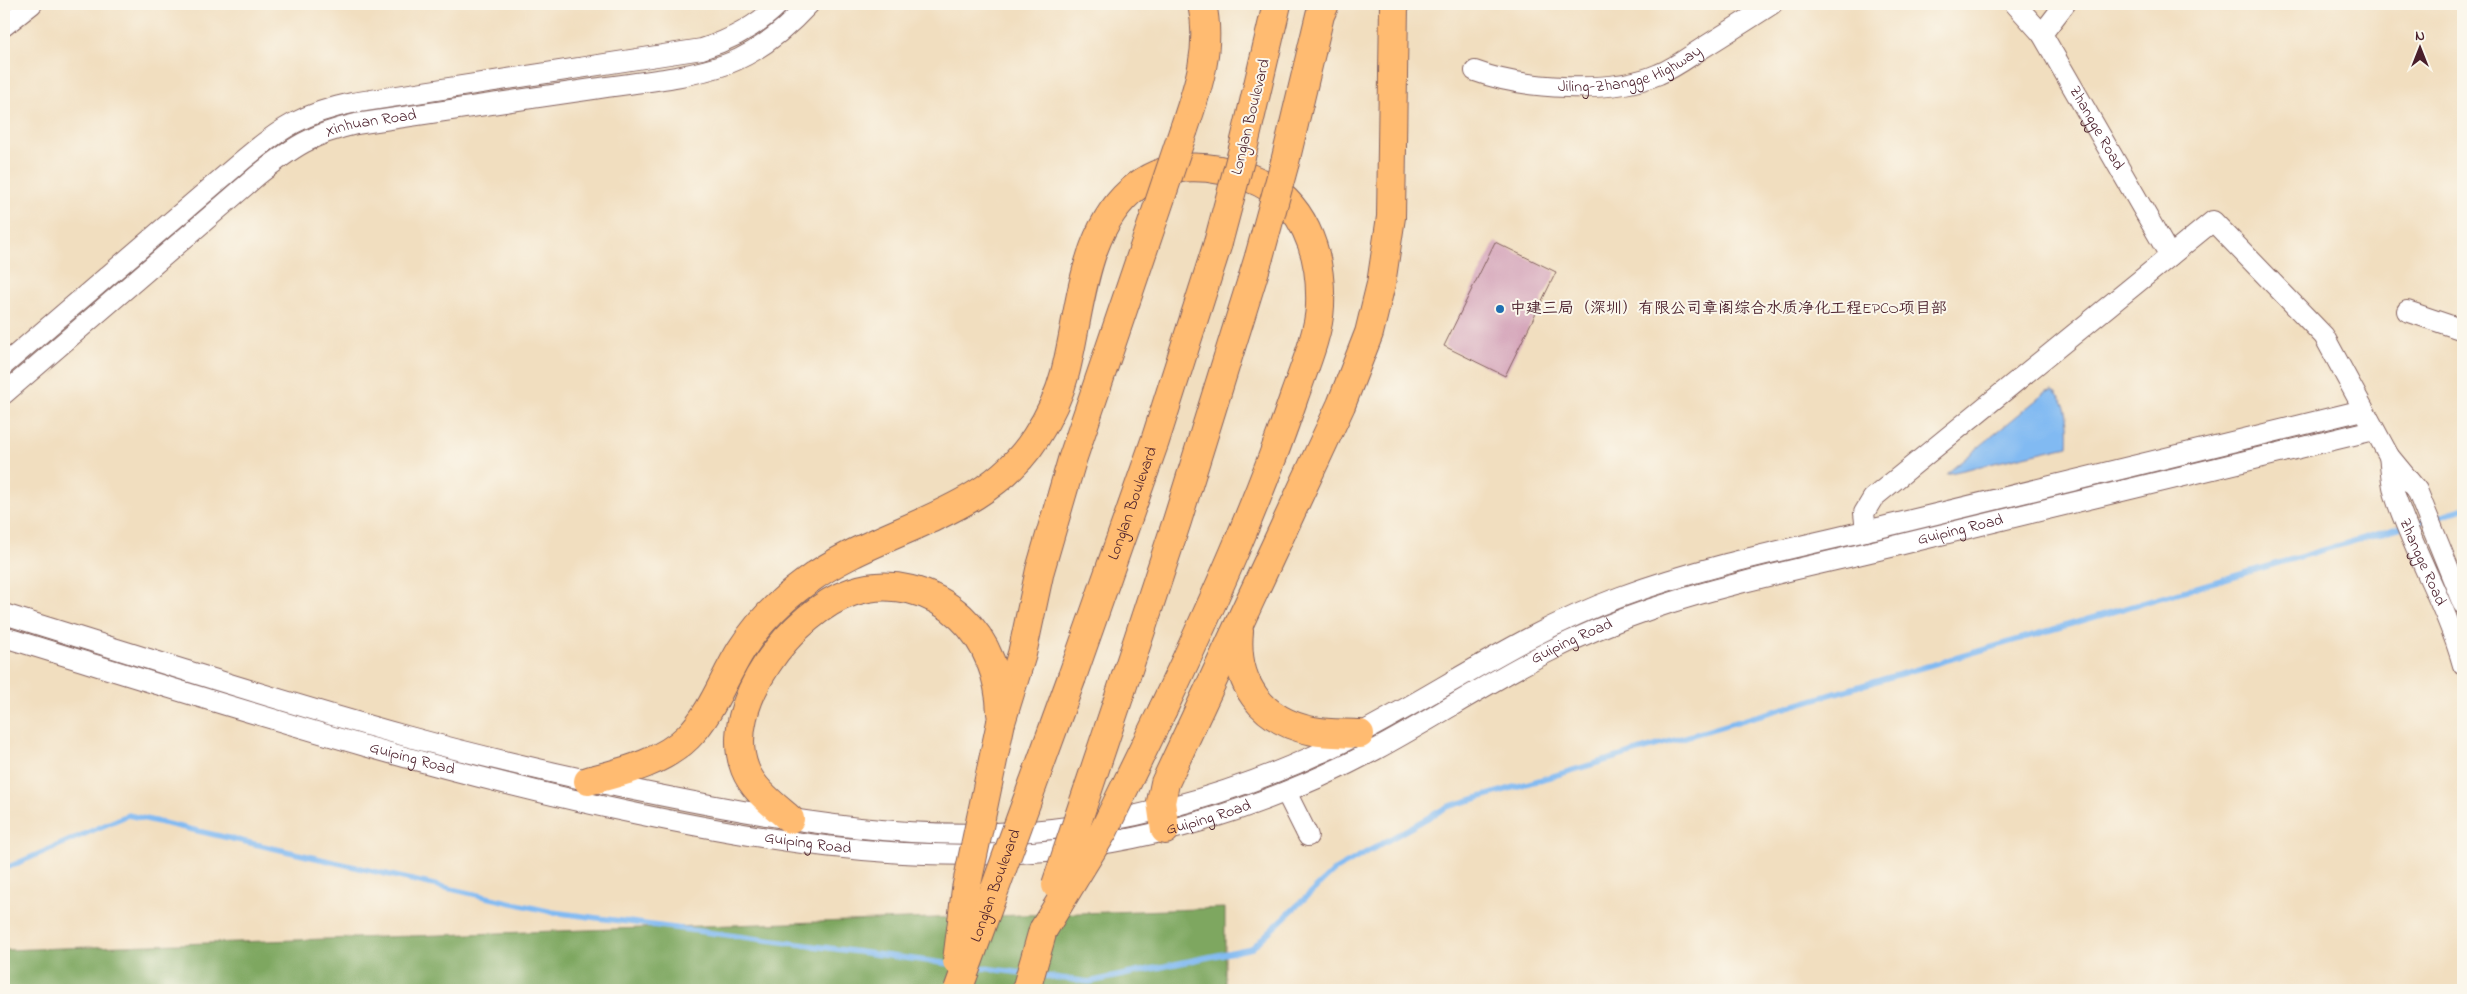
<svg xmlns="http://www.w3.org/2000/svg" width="2467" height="994" font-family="'Indie Flower','LXGW WenKai TC',sans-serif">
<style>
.forest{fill:#7ea760;stroke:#646346}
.water{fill:#81baf2;stroke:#666c8e}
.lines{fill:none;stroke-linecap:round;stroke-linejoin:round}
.stream{stroke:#81baf2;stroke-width:5.5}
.building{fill:#d6a7bb}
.minor-casing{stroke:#84625f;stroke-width:22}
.highway-casing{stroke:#84625f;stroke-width:30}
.minor{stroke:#fff;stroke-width:20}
.highway{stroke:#ffbb71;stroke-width:28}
.highway-bridge-casing{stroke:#84625f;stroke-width:30;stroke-linecap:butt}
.highway-bridge{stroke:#ffbb71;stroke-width:28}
.poi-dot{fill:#1f6fb2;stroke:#fbf7ec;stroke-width:2}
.labels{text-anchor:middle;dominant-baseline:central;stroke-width:4;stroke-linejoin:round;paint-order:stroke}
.street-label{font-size:16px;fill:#4a1f2b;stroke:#fbf7ec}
.poi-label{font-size:16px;fill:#4a1f2b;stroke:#fbf7ec;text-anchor:start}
</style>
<rect width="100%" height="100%" fill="#fbf7ec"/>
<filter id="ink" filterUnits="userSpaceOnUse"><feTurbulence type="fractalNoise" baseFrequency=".02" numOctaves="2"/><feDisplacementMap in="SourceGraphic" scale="10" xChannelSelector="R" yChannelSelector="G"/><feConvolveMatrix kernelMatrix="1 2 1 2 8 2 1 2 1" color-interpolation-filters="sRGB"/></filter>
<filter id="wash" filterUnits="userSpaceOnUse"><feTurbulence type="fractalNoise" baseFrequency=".0096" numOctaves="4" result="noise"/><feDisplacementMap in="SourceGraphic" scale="20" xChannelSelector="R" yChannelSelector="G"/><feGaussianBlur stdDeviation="1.12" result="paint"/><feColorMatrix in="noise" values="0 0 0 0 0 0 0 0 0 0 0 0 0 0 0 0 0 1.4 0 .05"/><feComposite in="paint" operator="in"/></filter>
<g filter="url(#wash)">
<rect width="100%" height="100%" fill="#f1debf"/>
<polygon class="forest" points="1225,908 1225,990 4,990 4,950"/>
<path class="water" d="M2052,391C2069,398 2069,430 2068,446L1946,474L2046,392Z"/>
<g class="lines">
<g class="stream">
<polyline points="4,869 128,815 552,912 951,964"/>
<polyline points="975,967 1023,973"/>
<polyline points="1037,975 1089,982 1252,948 1335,870 1447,807 2463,509"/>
</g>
</g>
<g id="blocks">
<polygon class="building" points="1495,242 1556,272 1505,376 1444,346"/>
</g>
</g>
<g filter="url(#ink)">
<use href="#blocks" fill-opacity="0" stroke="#84625f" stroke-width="1"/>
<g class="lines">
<defs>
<g id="minor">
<path id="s1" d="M2015,4L2042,34L2170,256"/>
<polyline points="4,26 32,4"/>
<polyline points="2042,34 2065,4"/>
<path id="s2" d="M1475,71C1523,89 1611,95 1659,74C1674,68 1687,58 1701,49C1725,34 1749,19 1772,4"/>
<polyline points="2407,311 2463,330"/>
<path d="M4,365L244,159C281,128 304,113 352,103L702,49C731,40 758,25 779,4"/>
<path id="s3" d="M4,394L258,175C293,147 312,134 356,124C435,112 514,101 593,89C637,82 685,79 727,64C759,52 786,29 809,4"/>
<polyline points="1866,531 1864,513 1873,498 2213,221 2324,336 2389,456"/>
<path id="s4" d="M2463,604L2417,490L2389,456C2391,469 2391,485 2396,498C2415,555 2447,607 2463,665"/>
<path d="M4,614C138,655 271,699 406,736C490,759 574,778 659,795C787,821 921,844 1052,829C1158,817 1262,784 1357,735C1447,688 1523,633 1620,597C1709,564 1803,546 1895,524C2051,486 2207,448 2363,410"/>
<path id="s5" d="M4,637C214,701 422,769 638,814C763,840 891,861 1019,853C1143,846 1266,808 1375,750C1433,719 1488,682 1548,652C1581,635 1616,621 1651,609C1737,580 1828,563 1915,541C2068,504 2221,467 2374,430"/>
<polyline points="1286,792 1308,836"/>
</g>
<g id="highway">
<path d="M1184,129C1198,88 1212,48 1202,4"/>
<polyline points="1243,149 1277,4"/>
<polyline points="1285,162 1320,15 1325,4"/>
<path d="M1239,631C1234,683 1261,721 1313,731C1328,734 1344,733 1360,734"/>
<path id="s6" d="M1072,677L1155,441L1218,243"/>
<polyline points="1120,694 1177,521 1259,257"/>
<polyline points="1001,722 1022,654 1040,570 1072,460 1154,218"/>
<path d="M588,781C622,772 662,763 688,737C712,713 723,679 741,650C758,623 780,601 806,582C878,527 984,519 1036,437C1049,417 1059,396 1065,373C1081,312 1082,227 1137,186C1171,160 1212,165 1250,178C1304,198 1322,253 1320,306C1319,334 1303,371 1294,397C1258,504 1211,607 1163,709"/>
<path d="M790,819C774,805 753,790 745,769C720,705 794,611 852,592C890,579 932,590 961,617C987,641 1000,678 1001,713"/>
<polyline points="1165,830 1161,802 1165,783 1341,405 1369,333 1381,284 1391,217 1394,4"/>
<polyline points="1026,990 1043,930"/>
</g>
</defs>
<use href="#minor" class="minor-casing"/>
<use href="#highway" class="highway-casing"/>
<use href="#minor" class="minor"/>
<use href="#highway" class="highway"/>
<defs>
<g id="highway-bridge">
<polyline points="1154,218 1184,129"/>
<polyline points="1218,243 1243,149"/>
<polyline points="1259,257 1285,162"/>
<polyline points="1056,885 1120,694"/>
<polyline points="1043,930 1104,830 1163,709"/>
<polyline points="957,961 966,889 1001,722"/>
<path id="s7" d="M958,990L1072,677"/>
</g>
</defs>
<use href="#highway-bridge" class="highway-bridge-casing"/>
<use href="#highway-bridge" class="highway-bridge"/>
</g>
</g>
<circle class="poi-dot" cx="1500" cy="309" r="5"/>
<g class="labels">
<g class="street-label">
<text stroke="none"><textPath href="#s2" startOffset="160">Jiling-Zhangge Highway</textPath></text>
<text transform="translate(1251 117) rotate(-76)">Longlan Boulevard</text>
<text stroke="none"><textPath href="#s3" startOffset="462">Xinhuan Road</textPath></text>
<text stroke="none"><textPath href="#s1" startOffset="149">Zhangge Road</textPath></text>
<text stroke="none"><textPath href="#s6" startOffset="184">Longlan Boulevard</textPath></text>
<text stroke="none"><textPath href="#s5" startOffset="2046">Guiping Road</textPath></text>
<text stroke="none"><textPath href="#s4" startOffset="279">Zhangge Road</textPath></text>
<text stroke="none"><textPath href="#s5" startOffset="1641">Guiping Road</textPath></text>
<text stroke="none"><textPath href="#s5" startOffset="426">Guiping Road</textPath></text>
<text stroke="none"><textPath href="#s5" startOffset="1236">Guiping Road</textPath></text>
<text stroke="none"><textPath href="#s5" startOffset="831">Guiping Road</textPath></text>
<text stroke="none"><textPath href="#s7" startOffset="111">Longlan Boulevard</textPath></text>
</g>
<g class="poi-label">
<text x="1510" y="309">中建三局（深圳）有限公司章阁综合水质净化工程EPCO项目部</text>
</g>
</g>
<rect width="2467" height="994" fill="none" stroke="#fbf7ec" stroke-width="20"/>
<g transform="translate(2420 48)" stroke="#fbf7ec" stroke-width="4" paint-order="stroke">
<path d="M0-4L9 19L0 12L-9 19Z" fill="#4a1f2b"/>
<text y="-8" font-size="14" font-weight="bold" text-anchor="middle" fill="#4a1f2b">N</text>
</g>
</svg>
